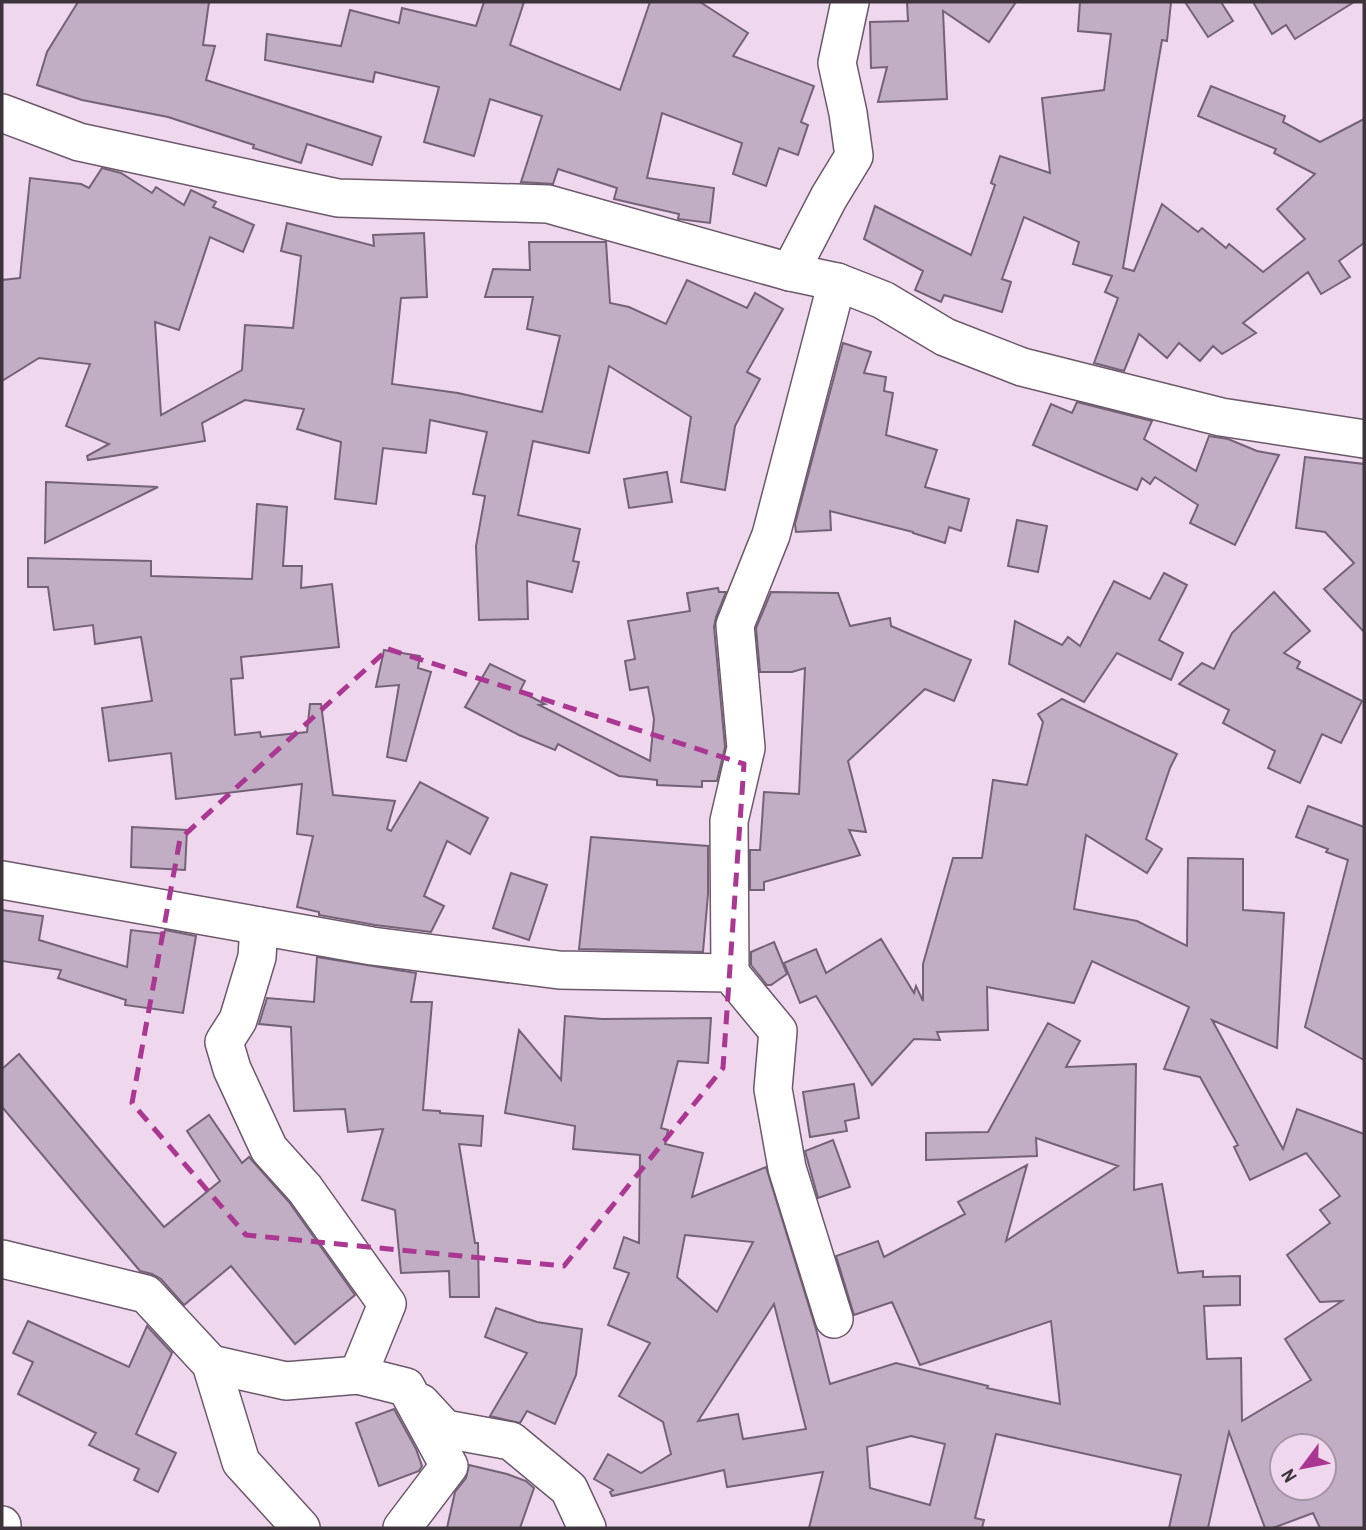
<svg xmlns="http://www.w3.org/2000/svg" width="1366" height="1530" font-family="'Archivo Narrow',sans-serif">
<style>
.building{fill:#c1adc4;stroke:#746277;stroke-width:2;fill-rule:evenodd}
.lines{fill:none;stroke-linecap:round;stroke-linejoin:round}
.minor-casing{stroke:#6c586b;stroke-width:40}
.minor{stroke:#fff;stroke-width:37}
.marked{fill:none;stroke:#aa3791;stroke-width:5;stroke-dasharray:14 9;stroke-linejoin:round}
</style>
<rect width="100%" height="100%" fill="#efd7ed"/>
<g class="building">
<polygon points="78,2 209,2 203,45 215,46 206,80 381,137 372,165 307,144 301,163 253,148 254,145 168,117 82,100 37,85 47,52"/>
<polygon points="484,2 524,2 510,45 620,90 650,2 700,2 748,33 733,56 814,86 801,122 808,125 798,155 779,148 766,186 733,174 742,143 662,113 647,178 714,188 710,223 678,219 679,214 614,199 617,188 558,169 553,184 521,182 542,116 490,99 474,156 424,142 439,87 375,72 373,82 265,60 267,34 341,46 350,10 399,23 402,8 476,26"/>
<polygon points="907,2 1016,2 989,42 943,11 947,99 878,102 887,67 871,68 870,22 908,21"/>
<polygon points="1080,2 1171,2 1167,41 1162,40 1123,268 1134,271 1162,204 1198,232 1202,228 1226,248 1229,244 1263,272 1305,239 1277,209 1315,174 1274,153 1276,149 1198,116 1211,86 1285,116 1283,122 1320,142 1364,119 1364,243 1339,261 1350,277 1321,294 1308,272 1243,323 1256,333 1222,354 1213,346 1200,361 1179,343 1167,358 1139,334 1124,371 1094,363 1118,298 1105,292 1112,276 1073,264 1079,242 1024,217 1002,279 1011,282 1002,312 944,295 941,302 915,290 923,271 864,239 875,206 971,255 995,185 991,183 1000,156 1050,173 1042,98 1104,90 1111,34 1078,31"/>
<polygon points="1185,2 1221,2 1233,21 1208,37"/>
<polygon points="1253,2 1354,2 1295,39 1286,25 1272,34"/>
<polygon points="102,168 121,173 152,193 156,187 184,205 191,190 216,202 213,207 254,225 243,252 210,237 179,330 155,322 161,415 242,370 245,325 293,328 301,256 281,251 287,223 374,246 373,235 424,233 427,297 401,298 392,384 458,393 542,412 560,336 527,329 533,297 485,297 493,269 530,270 529,242 606,242 610,303 629,307 666,324 687,280 747,308 755,293 783,309 747,372 760,379 735,426 725,490 681,482 691,417 609,366 589,453 533,441 518,515 580,529 573,561 579,562 572,592 527,581 528,619 479,620 476,546 485,496 473,494 487,432 430,420 426,453 383,448 376,504 335,499 341,442 297,429 304,409 245,400 202,423 205,441 88,460 87,456 109,444 66,426 90,364 39,358 2,381 2,280 20,278 30,178 81,184 89,188"/>
<polygon points="843,343 871,352 864,373 886,377 884,391 893,393 886,435 937,450 925,487 969,499 961,531 949,527 945,543 913,533 913,532 830,511 831,530 796,532 795,524"/>
<polygon points="1077,402 1152,421 1144,439 1196,471 1209,436 1228,439 1257,451 1279,455 1235,545 1190,523 1198,505 1155,477 1150,484 1142,478 1137,490 1033,445 1051,404 1072,413"/>
<polygon points="1305,457 1364,464 1364,632 1324,589 1354,563 1325,532 1296,528"/>
<polygon points="667,472 672,502 629,508 624,479"/>
<polygon points="46,482 158,487 45,543"/>
<polygon points="257,504 287,507 283,566 302,566 301,588 332,584 339,647 241,657 243,678 231,679 235,735 260,732 261,737 307,732 310,704 321,704 333,795 395,801 387,829 391,831 420,782 488,818 470,854 447,841 424,896 444,906 431,932 375,925 319,915 319,912 297,907 313,836 297,834 302,784 176,799 171,753 109,761 102,708 152,701 141,637 95,644 93,625 54,630 48,587 28,587 28,558 151,561 151,576 252,579"/>
<polygon points="1017,520 1047,526 1038,572 1008,566"/>
<polygon points="1164,573 1187,585 1159,640 1183,653 1171,680 1117,653 1084,702 1009,664 1015,621 1062,645 1068,637 1080,646 1114,581 1150,599"/>
<polygon points="718,588 719,592 726,592 716,617 714,627 725,747 717,781 702,781 702,787 657,785 657,780 619,776 558,744 555,750 519,735 465,707 490,664 525,681 520,691 545,704 539,705 650,761 654,719 648,687 630,690 625,661 635,659 628,621 690,611 687,593"/>
<polygon points="771,592 838,593 850,626 890,618 891,626 971,660 954,701 925,689 848,761 866,832 849,830 860,855 764,882 764,890 750,890 750,850 760,850 764,792 799,794 805,668 792,672 760,672 756,628"/>
<polygon points="1274,592 1310,631 1284,653 1300,662 1297,668 1362,701 1341,743 1322,734 1300,783 1268,768 1275,751 1223,723 1229,710 1179,684 1202,663 1214,669 1232,633"/>
<polygon points="384,650 420,656 418,668 431,672 406,761 387,757 399,685 376,687"/>
<path d="M1062,699L1177,754L1170,768L1146,839L1162,849L1147,873L1086,835L1074,909L1137,921L1187,946L1188,858L1243,859V910L1284,913L1277,1048L1212,1020L1283,1149L1297,1109L1364,1134V1528H1320L1313,1513L1273,1528H1265L1229,1432L1208,1528H1169L1181,1475L996,1434L975,1518L984,1520L982,1528H809L823,1472L727,1487L724,1470L612,1496L610,1492L613,1490L594,1479L608,1454L641,1473L671,1454L663,1422L619,1396L650,1343L608,1325L629,1273L614,1268L624,1237L639,1243L640,1155L573,1149L575,1126L505,1113L519,1030L561,1080L565,1016L602,1019L711,1018L708,1063L678,1061L661,1128L668,1130L665,1144L703,1153L692,1197L766,1167L816,1329L830,1384L896,1363L988,1386L987,1388L1060,1404L1051,1321L920,1365L892,1302L854,1315L836,1256L878,1241L884,1257L965,1214L958,1202L1027,1165L1006,1241L1118,1166L1036,1138L1037,1156L926,1160V1133L988,1132L1048,1023L1080,1041L1066,1067L1136,1064L1134,1190L1162,1184L1178,1273L1203,1271V1277L1240,1276V1305L1204,1306L1207,1359L1241,1358L1242,1421L1311,1380L1285,1339L1342,1301L1320,1302L1287,1255L1330,1223L1320,1210L1340,1196L1306,1153L1250,1180L1234,1147L1238,1145L1200,1077L1164,1069L1189,1007L1092,961L1074,1003L987,987L988,1030L937,1032L940,1040L914,1039L872,1085L816,996L800,1003L784,963L816,949L826,973L881,939L914,993L916,986L923,1001V964L953,858H982L993,780L1027,785L1043,722L1038,714ZM685,1235L753,1242L717,1312L677,1277ZM774,1304L806,1429L743,1439L738,1414L698,1421ZM911,1436L945,1444L930,1505L870,1488L867,1447ZM1282,1446H1324V1488H1282Z"/>
<polygon points="1308,806 1364,827 1364,1060 1305,1027 1348,860 1326,852 1328,849 1296,837"/>
<polygon points="132,827 187,830 185,870 131,867"/>
<polygon points="591,837 708,846 708,894 703,952 579,949"/>
<polygon points="511,873 547,885 529,940 493,928"/>
<polygon points="2,910 43,916 39,940 127,967 131,930 164,934 165,930 196,936 183,1013 125,1005 126,1000 58,978 61,970 2,961"/>
<polygon points="774,942 787,974 771,985 767,985 751,965 751,952"/>
<polygon points="317,957 416,973 411,1002 432,1002 423,1110 440,1111 440,1113 483,1116 481,1146 459,1144 475,1243 478,1243 479,1297 450,1297 449,1271 401,1273 395,1210 362,1200 383,1129 348,1132 345,1109 294,1111 291,1027 259,1024 267,998 314,1002"/>
<polygon points="19,1054 164,1227 220,1181 187,1131 209,1115 242,1163 249,1157 289,1202 355,1295 295,1344 231,1266 184,1305 161,1279 152,1274 140,1271 2,1107 2,1069"/>
<polygon points="854,1084 859,1118 845,1121 847,1131 810,1137 803,1092"/>
<polygon points="833,1140 850,1187 818,1198 805,1151"/>
<polygon points="496,1308 537,1322 582,1329 576,1375 555,1424 527,1411 520,1423 490,1416 527,1353 485,1337"/>
<polygon points="28,1321 129,1367 147,1326 172,1353 136,1434 176,1453 158,1492 134,1480 139,1469 89,1445 96,1433 18,1394 33,1362 13,1353"/>
<polygon points="394,1409 416,1449 422,1466 419,1471 379,1486 356,1423"/>
<polygon points="469,1465 507,1474 526,1481 534,1488 520,1528 447,1528 455,1492 466,1478"/>
</g>
<g class="lines">
<defs>
<g id="minor">
<polyline points="2,113 79,142 338,198 548,204 790,272 837,282 883,300 945,337 1022,367 1221,417 1364,439"/>
<polyline points="790,272 829,197 854,156 848,113 837,63 850,2"/>
<polyline points="2,880 372,946 559,970 730,973 778,1031 773,1089 787,1168 834,1319"/>
<polyline points="259,926 257,957 238,1020 224,1042 232,1069 269,1149 305,1189 387,1304 358,1375 406,1387 449,1466 402,1528"/>
<polyline points="730,973 729,821 746,748 735,625 771,535 837,282"/>
<polyline points="2,1259 146,1294 211,1364 241,1462 301,1528"/>
<polyline points="211,1364 286,1381 358,1375"/>
<polyline points="421,1403 445,1429 511,1441 569,1489 587,1528"/>
<polyline points="2,1525 2,1528"/>
</g>
</defs>
<use href="#minor" class="minor-casing"/>
<use href="#minor" class="minor"/>
</g>
<path class="marked" d="M388,649L744,764L723,1068L564,1266L246,1235L132,1103L180,839Z"/>
<rect width="1366" height="1530" fill="none" stroke="#3c333b" stroke-width="7"/>
<g transform="translate(1303 1467) rotate(238)"><circle r="33" fill="#efd7ed" stroke="#a795a6" stroke-width="2"/>
<path d="M0-5L12 26L0 18L-12 26Z" fill="#aa3791"/>
<text y="-10" font-size="19" font-weight="bold" text-anchor="middle" fill="#3c333b">N</text>
</g>
</svg>
